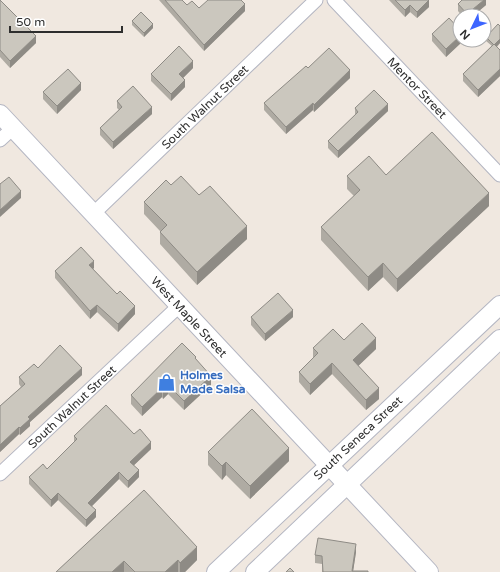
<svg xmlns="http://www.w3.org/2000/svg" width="500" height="572" font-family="'Varela Round',sans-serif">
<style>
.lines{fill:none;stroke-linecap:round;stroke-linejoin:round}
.street-casing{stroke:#b4b6c2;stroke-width:15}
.secondary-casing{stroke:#b4b6c2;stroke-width:20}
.street{stroke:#fff;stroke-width:13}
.secondary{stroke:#fff;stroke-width:18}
.wall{fill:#afaba3}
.shaded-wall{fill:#8e8b85}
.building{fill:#cbc7be;stroke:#8e8b85}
.labels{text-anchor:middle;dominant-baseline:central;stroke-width:3;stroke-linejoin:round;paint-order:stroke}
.street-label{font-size:12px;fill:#2e2e2e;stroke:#fff}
.shop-label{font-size:12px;font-weight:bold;fill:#366cbe;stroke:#fff;text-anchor:start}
</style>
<rect width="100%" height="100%" fill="#f0e8e0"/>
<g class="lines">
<defs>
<g id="street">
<polyline points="334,0 500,175"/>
<polyline points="0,140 13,128"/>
<polyline points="93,214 316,0"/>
<polyline points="0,474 179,306"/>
</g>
<g id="secondary">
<polyline points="0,114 429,572"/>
<polyline points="216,572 500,305"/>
<polyline points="255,572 500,339"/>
</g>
</defs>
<use href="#street" class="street-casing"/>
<use href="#secondary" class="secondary-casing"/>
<use href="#street" class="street"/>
<use href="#secondary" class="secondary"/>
</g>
<g class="wall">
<polygon points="0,0 36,43 10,68 0,57"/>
<polygon points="159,0 182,0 187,5 199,8 245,11 204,51"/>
<polygon points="389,0 428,0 429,7 417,18 410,12 405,17"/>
<polygon points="486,0 486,5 473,16 462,16 458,11 458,4"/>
<polygon points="132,21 153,28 144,37 132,25"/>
<polygon points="500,26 500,43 497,47 500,50 500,76 478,97 463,81 463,74 492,46 486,41 486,37"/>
<polygon points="432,34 463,40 463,41 446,57 432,41"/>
<polygon points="193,68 183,78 185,87 171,101 151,81 151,74"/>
<polygon points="308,68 350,78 314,112 313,110 286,134 264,110 264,103"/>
<polygon points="81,90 57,114 43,99 43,92"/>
<polygon points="117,101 152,114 113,149 100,135 100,128 119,110 117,108"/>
<polygon points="355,108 388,111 338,158 328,148 328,141 355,115"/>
<polygon points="386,175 489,206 397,292 383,277 368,291 321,240 321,227 354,196 347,189 347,176"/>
<polygon points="171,185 199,195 247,239 197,285 160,244 160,231 144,214 144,202"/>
<polygon points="94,268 93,269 135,314 118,332 97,312 90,319 55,278 55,271"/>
<polygon points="251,317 293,317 265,341 251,325"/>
<polygon points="344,340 376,349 358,366 379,399 366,410 332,374 310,395 299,382 299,372 313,358 313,348"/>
<polygon points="196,359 211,385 184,410 168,394 163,399 162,397 142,416 131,404 131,395"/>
<polygon points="38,368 82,375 30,422 30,426 20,435 19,434 0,452 0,406 21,387 19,384 19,377"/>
<polygon points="134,434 151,449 134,465 139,477 128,488 119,479 92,506 96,517 86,527 58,500 51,507 29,484 29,477 47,469 74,442 74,436"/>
<polygon points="208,452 289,461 250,499 226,475 222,480 208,465"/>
<polygon points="144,490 197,560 185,572 56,572"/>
<polygon points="356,552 353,571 322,572 322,564 315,563 315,555"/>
</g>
<g class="shaded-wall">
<polygon points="429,0 429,7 417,18 417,12"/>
<polygon points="484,0 486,0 486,5 473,16 467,16 467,14"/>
<polygon points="245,4 245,11 204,51 204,45"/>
<polygon points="410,5 410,12 405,17 405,10"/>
<polygon points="153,24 153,28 144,37 144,33"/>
<polygon points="36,36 36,43 10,68 10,61"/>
<polygon points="460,36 460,40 463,40 463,41 446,57 446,49"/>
<polygon points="500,39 500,43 494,49 494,45"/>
<polygon points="193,61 193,68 179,82 179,74"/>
<polygon points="500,69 500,76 478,97 478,90"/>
<polygon points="350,70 350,78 314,112 314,105"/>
<polygon points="185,80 185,87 171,101 171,94"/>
<polygon points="81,83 81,90 57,114 57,106"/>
<polygon points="313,103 313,110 286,134 286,127"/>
<polygon points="388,104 388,111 338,158 338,151"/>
<polygon points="152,107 152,114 113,149 113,142"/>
<polygon points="21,191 21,198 0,217 0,210"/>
<polygon points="489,193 489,206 397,292 397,279"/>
<polygon points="247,226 247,239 197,285 197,272"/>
<polygon points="94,261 94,268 89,273 89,265"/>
<polygon points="383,263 383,277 368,291 368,277"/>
<polygon points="97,305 97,312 90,319 90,311"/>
<polygon points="135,306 135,314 118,332 118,324"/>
<polygon points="293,310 293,317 265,341 265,334"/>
<polygon points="376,338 376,349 353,371 353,360"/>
<polygon points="332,363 332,374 310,395 310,384"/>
<polygon points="82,368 82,375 30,422 30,426 20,435 20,428 28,417"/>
<polygon points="211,376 211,385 184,410 184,401"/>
<polygon points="168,385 168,394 163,399 163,389"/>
<polygon points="162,388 162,397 142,416 142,407"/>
<polygon points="379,388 379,399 366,410 366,400"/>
<polygon points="19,427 19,434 0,452 0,445"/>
<polygon points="151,442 151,449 130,469 130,462"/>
<polygon points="289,448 289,461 250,499 250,486"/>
<polygon points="226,462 226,475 222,480 222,466"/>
<polygon points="139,470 139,477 128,488 128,481"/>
<polygon points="119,472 119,479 88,510 88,503"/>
<polygon points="58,493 58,500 51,507 51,500"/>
<polygon points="96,510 96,517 86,527 86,520"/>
<polygon points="356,544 356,552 353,572 352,572"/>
<polygon points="197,547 197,560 185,572 180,572 180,563"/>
<polygon points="178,560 178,572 165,572"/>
<polygon points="124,561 124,572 112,572"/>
</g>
<g class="building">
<polygon points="0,0 36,36 10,61 0,50"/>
<polygon points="165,0 182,0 187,5 192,1 199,8 208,0 241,0 245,4 204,45"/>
<polygon points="395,0 429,0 417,12 410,5 405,10"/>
<polygon points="462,0 484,0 467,14 458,4"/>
<polygon points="141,12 153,24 144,33 132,21"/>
<polygon points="449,18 460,30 460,36 446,49 432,34"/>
<polygon points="498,24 500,26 500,39 494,45 486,37"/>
<polygon points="494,44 500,50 500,69 478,90 463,74"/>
<polygon points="179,46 193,61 179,74 185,80 171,94 151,74"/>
<polygon points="329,48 350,70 314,105 313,103 286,127 264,103 306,66 308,68"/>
<polygon points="68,69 81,83 57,106 43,92"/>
<polygon points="133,86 152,107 113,142 100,128 122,107 117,101"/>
<polygon points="374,90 388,104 338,151 328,141 358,112 355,108"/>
<polygon points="432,132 489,193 397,279 383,263 368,277 321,227 360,190 347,176 369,156 386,175"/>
<polygon points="181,176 199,195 210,186 247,226 197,272 160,232 167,225 144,202 166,180 171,185"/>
<polygon points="9,177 21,191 0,210 0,184"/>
<polygon points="81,247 94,261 89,265 117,294 120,291 135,306 118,324 97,305 90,311 55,271"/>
<polygon points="278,293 293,310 265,334 251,317"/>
<polygon points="362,323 376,338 353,360 379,388 366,400 332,363 310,384 299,372 318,353 313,348 333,329 344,340"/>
<polygon points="182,343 196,357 195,358 211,376 184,401 168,385 163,389 162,388 142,407 131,395"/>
<polygon points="60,345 82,368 28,417 30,419 20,428 19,427 0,445 0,406 25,384 19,377 34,364 38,368"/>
<polygon points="106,405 134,434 140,429 151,442 130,462 139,470 128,481 119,472 88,503 96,510 86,520 58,493 51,500 29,477 43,464 47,469 77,439 74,436"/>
<polygon points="252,409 289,448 250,486 226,462 222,466 208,452"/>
<polygon points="144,490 197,547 180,563 178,560 165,572 135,572 124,561 112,572 56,572"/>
<polygon points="318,538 356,544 352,571 368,571 368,572 323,572 322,556 315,555"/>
<polygon points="290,568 294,572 286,572"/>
</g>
<defs>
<symbol id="shop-bare" viewBox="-9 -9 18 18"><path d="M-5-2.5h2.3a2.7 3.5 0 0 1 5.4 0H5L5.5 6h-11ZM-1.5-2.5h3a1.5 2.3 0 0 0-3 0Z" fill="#3f7fe0" stroke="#fff" stroke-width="2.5" paint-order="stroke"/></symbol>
</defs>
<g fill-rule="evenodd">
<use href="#shop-bare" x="154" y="370" width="25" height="25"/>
</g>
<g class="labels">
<g class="street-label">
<text transform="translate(417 88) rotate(46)">Mentor Street</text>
<text transform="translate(205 107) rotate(-44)">South Walnut Street</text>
<text transform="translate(189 317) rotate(47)">West Maple Street</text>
<text transform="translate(72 407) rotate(-43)">South Walnut Street</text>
<text transform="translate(358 438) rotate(-43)">South Seneca Street</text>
</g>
<g class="shop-label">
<text x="180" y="375">Holmes<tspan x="180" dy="14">Made Salsa</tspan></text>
</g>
</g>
<g transform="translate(472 28) rotate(227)"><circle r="19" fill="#ffffff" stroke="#ababab"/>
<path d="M0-3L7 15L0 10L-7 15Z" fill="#3d65ff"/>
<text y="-6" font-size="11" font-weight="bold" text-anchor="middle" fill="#2e2e2e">N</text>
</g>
<path d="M10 26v6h112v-6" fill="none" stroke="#2e2e2e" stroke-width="2"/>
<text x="16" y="26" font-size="12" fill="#2e2e2e" stroke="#ffffff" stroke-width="3" paint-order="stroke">50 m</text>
</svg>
